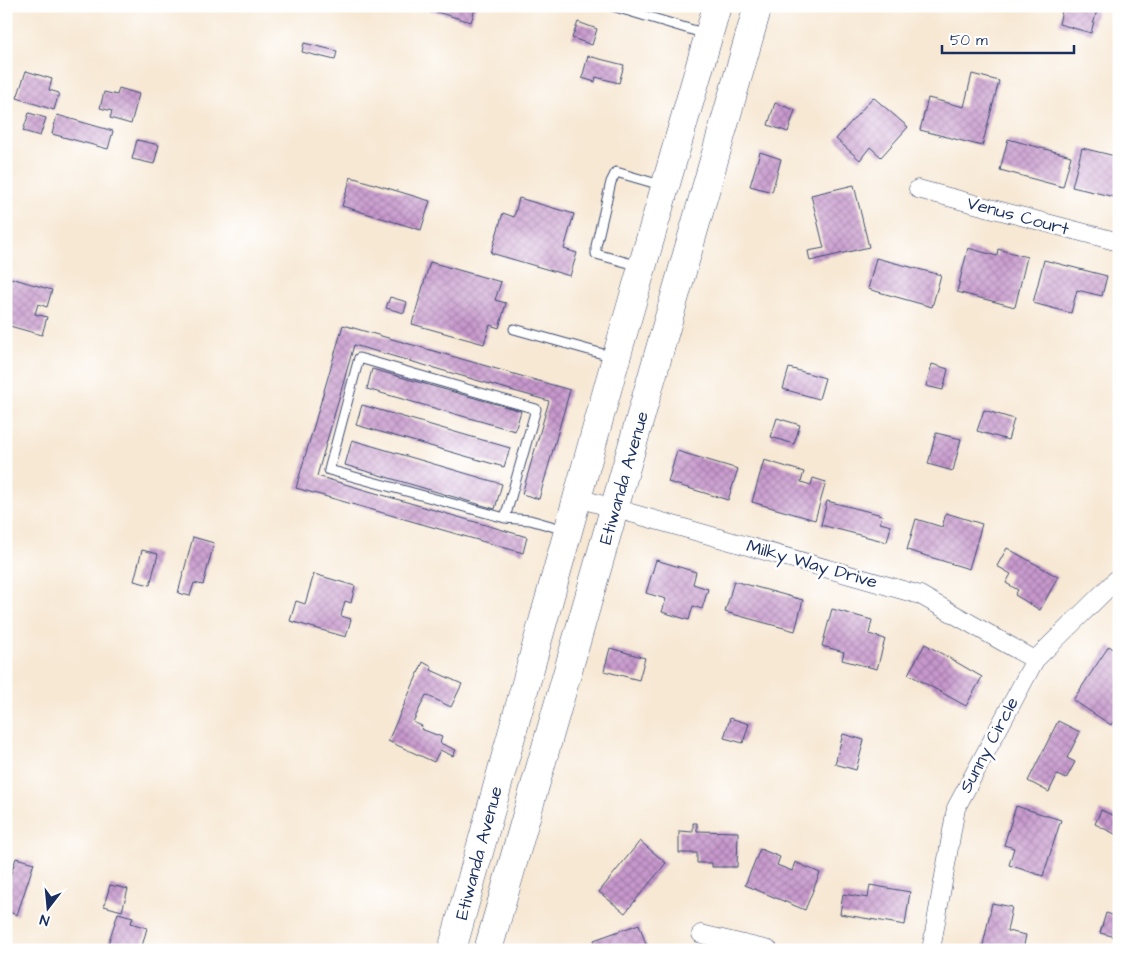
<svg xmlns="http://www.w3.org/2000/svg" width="1125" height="956" font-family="'Architects Daughter',sans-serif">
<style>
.building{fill:url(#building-cross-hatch)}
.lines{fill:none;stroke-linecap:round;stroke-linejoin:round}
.service-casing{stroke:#3c4b70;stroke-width:11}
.minor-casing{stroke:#3c4b70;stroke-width:19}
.primary-casing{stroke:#3c4b70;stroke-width:29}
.service{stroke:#fff;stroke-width:9}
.minor{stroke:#fff;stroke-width:18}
.primary{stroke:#fff;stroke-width:28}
.labels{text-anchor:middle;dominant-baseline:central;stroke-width:5;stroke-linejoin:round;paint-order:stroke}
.street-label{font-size:18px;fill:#1b2f5e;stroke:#fff}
</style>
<defs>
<pattern id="building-cross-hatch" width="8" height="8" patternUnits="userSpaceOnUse" patternTransform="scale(1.25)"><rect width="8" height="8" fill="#c798cc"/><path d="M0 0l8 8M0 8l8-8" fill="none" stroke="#a17ca9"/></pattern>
</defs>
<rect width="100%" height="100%" fill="#fff"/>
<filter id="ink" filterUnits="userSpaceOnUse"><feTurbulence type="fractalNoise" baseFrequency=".02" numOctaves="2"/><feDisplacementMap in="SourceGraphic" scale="10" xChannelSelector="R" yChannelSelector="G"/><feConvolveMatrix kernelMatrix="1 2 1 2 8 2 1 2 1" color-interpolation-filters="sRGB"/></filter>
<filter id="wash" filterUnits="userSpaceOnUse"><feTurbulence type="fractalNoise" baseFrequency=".0096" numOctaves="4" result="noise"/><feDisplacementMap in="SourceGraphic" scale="20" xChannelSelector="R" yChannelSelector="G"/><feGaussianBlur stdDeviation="1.12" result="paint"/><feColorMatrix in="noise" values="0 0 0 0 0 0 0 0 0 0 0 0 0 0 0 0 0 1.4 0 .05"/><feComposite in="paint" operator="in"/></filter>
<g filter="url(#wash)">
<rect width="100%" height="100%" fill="#f7e8d4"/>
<g id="blocks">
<g class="building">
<polygon points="416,6 476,6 471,22"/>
<polygon points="1063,6 1098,6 1091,33 1059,24"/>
<polygon points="578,22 597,29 592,45 572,38"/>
<polygon points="304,43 337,51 335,60 302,52"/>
<polygon points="588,56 624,65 619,83 596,77 595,82 582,78"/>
<polygon points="26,71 52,79 49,90 59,93 54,110 17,98"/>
<polygon points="972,74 999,81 982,146 920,130 928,98 964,107"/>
<polygon points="119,88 139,94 131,124 110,118 112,111 100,108 104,92 117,95"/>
<polygon points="873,97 908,127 881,157 870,147 860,160 836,139"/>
<polygon points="775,103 795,110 788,132 768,125"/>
<polygon points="29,113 46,118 40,136 23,131"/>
<polygon points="57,115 113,131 108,149 52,134"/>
<polygon points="1008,139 1071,156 1063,187 1000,170"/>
<polygon points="137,140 159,145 154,164 132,159"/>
<polygon points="1082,148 1119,157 1119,198 1072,187"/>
<polygon points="760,152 781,159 772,192 750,186"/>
<polygon points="351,177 430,201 421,230 342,206"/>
<polygon points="854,185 869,247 810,261 808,251 824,248 811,195"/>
<polygon points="519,198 574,214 564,249 577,253 570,276 491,253 503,213 514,217"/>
<polygon points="968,248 997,256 998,249 1027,257 1015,307 957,292"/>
<polygon points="876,258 941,275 932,307 868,289"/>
<polygon points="1044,260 1107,276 1102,296 1077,290 1071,313 1033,303"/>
<polygon points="430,262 501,282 495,300 506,303 499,328 490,325 484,344 412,324"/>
<polygon points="11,278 52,290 47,307 38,304 35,314 47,317 42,335 6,325 6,295"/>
<polygon points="390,297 407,302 404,313 386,308"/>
<polygon points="343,325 570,390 539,499 522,494 549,401 354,345 317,476 527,537 523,553 296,488"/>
<polygon points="932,364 948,369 943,390 926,386"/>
<polygon points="789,368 825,378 819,399 783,389"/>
<polygon points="372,369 521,411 515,431 367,389"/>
<polygon points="362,405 510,448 504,467 356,425"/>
<polygon points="984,410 1014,419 1008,440 977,431"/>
<polygon points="777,418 800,425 794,444 771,437"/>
<polygon points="936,433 961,439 953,471 928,464"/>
<polygon points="352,440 502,484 495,509 345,465"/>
<polygon points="677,451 738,469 728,500 668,482"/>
<polygon points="764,460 804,472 801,482 811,485 813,478 826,482 815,520 752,502"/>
<polygon points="827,501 882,515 880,523 891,526 887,542 821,525"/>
<polygon points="946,513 982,524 969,569 907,550 916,519 942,527"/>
<polygon points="193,537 214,543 203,585 194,583 190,596 178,593"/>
<polygon points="1007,548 1058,577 1040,610 1015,595 1018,590 1006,583 1011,574 997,566"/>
<polygon points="142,550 158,554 150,585 134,581"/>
<polygon points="656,560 696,572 693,584 708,589 702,609 693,606 689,620 662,612 666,599 646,593"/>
<polygon points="314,574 355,586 351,603 345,601 341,616 351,619 346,637 290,621 296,601 305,604"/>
<polygon points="734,581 803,600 795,631 725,612"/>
<polygon points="832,609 872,620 869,634 885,639 877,669 842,660 844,652 822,646"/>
<polygon points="925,644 982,677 966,706 908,674"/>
<polygon points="1109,646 1119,653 1119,713 1111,725 1073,700"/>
<polygon points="610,648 645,658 639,680 604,671"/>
<polygon points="423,662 432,667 431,670 462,684 451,707 426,695 413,722 422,726 421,729 442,737 440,743 456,750 453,756 440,750 434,762 388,741"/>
<polygon points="730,718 749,724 743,743 724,738"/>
<polygon points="1058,721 1080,732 1067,758 1075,762 1066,779 1057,775 1049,792 1028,781"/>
<polygon points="843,734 864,740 856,770 835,764"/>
<polygon points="1016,806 1061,820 1043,876 1009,865 1014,848 1004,845"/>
<polygon points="1101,810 1119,818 1119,836 1095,824"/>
<polygon points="693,823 697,823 697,831 738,832 737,867 712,867 712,863 697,863 697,853 679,853 679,831 693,832"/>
<polygon points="640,841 666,863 625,913 599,892"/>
<polygon points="760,849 780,857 777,865 792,871 795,862 820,873 805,910 745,885"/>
<polygon points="16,858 34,863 17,915 6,911 6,889"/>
<polygon points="110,885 128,889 122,911 104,906"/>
<polygon points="870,885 910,892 905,925 840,914 843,894 868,898"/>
<polygon points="992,903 1012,907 1007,931 1026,935 1023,950 982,950"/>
<polygon points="118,913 133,917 131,923 147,928 141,950 106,950"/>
<polygon points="1106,913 1119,917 1119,927 1116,937 1100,933"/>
<polygon points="639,924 648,950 597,950 594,940"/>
</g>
</g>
</g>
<g filter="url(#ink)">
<use href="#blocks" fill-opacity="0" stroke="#3c4b70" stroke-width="1"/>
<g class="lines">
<defs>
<g id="service">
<polyline points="612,6 706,34"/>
<polyline points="640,266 596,254 596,246 611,182 616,172 664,186"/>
<polyline points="514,329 614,357"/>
<polyline points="505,518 536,409 359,358 329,470 505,518 530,520 565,530"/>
</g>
<g id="minor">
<polyline points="918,189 1119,242"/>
<polyline points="578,498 920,595 1035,660"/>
<polyline points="701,934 769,950"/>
<polyline points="931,950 956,808 1035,660 1119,577"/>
</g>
<g id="primary">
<polyline points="452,950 616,358 717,6"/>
<polyline points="488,950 758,6"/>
</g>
</defs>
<use href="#service" class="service-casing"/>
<use href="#minor" class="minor-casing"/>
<use href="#primary" class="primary-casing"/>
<use href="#service" class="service"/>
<use href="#minor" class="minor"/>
<use href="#primary" class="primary"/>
</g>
</g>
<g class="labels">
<g class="street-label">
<text transform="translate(1018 216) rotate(15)">Venus Court</text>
<text transform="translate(624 478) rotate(-74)">Etiwanda Avenue</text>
<text transform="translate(812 564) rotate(16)">Milky Way Drive</text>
<text transform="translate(989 745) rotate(-62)">Sunny Circle</text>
<text transform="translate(479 853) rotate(-75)">Etiwanda Avenue</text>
</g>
</g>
<rect width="1125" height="956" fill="none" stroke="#fff" stroke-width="25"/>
<g transform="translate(48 908) rotate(196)" stroke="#ffffff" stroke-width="4" paint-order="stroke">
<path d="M0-4L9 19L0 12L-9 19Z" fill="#1b2f5e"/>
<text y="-8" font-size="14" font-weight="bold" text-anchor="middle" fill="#1b2f5e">N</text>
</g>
<path d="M942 45v8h132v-8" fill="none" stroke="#1b2f5e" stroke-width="2.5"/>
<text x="950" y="45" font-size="15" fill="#1b2f5e" stroke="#ffffff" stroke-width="4" paint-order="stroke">50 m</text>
</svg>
